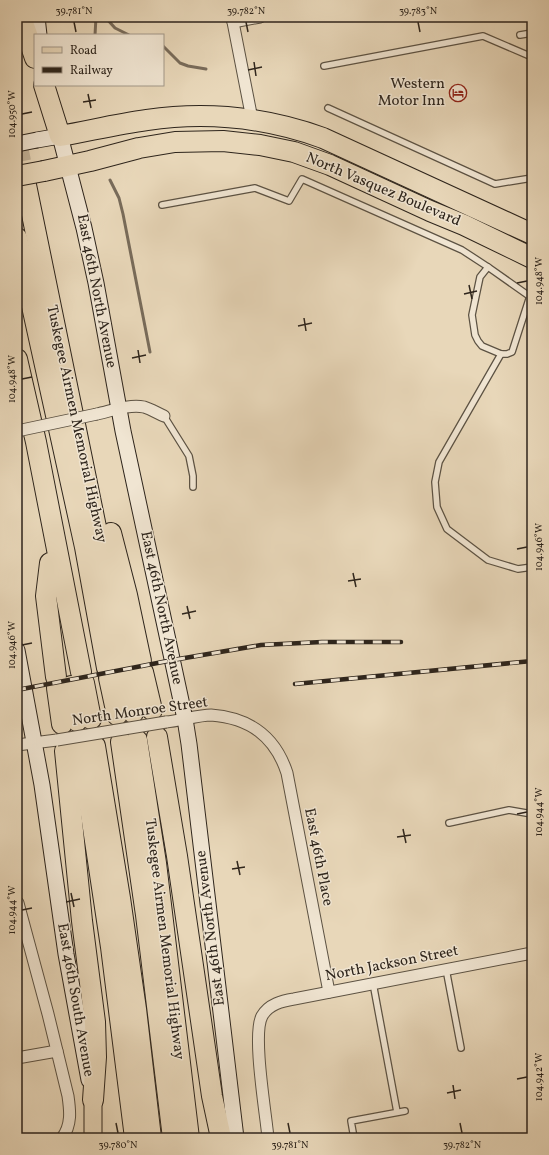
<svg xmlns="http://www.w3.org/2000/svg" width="549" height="1155" font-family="Vollkorn,serif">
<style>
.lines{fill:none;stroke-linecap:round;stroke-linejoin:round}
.stream{stroke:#786b5a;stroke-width:3}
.highway-tunnel{stroke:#c3b39a;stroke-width:20;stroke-dasharray:20 10;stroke-linecap:butt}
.lane-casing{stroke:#5c5243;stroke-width:8}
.street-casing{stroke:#5c5243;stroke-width:13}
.secondary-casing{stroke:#2e251c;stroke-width:17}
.primary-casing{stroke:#2e251c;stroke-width:19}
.highway-casing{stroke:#2e251c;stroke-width:22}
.lane{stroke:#f0e5d2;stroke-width:5.5}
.street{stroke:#f0e5d2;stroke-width:11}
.secondary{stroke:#f0e5d2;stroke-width:15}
.primary{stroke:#e8d7b9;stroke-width:17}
.highway{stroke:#e8d7b9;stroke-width:20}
.rail-casing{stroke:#2e251c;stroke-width:4.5}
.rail{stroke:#f0e5d2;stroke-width:3;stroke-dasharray:9;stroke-linecap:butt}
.street-bridge-casing{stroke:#5c5243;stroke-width:13;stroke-linecap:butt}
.secondary-bridge-casing{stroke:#2e251c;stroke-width:17;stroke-linecap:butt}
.highway-bridge-casing{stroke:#2e251c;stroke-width:22;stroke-linecap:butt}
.street-bridge{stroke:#f0e5d2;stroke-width:11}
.secondary-bridge{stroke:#f0e5d2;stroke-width:15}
.highway-bridge{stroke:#e8d7b9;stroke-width:20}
.ticks{fill:none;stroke:#2e251c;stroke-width:1.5}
.labels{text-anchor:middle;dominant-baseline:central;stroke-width:3;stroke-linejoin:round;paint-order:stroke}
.poi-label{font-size:15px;fill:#2e251c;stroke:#f0e5d2;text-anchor:end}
.street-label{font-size:15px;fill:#2e251c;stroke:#f0e5d2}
.neatline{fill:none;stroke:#2e251c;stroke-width:1.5}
.ticks-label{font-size:10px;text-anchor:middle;fill:#2e251c}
</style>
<rect width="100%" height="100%" fill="#e8d7b9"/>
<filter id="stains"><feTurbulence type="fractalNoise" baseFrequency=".005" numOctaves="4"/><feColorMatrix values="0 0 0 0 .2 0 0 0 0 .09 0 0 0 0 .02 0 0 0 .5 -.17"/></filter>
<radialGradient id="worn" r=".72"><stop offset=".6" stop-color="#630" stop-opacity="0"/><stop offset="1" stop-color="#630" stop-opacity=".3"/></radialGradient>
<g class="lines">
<g class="stream">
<polyline points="105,17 115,28 129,35"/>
<polyline points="95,35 96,17"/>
<polyline points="163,46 180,63 188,66 206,69"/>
<polyline points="110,180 119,198 123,214 150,352"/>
</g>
<polyline class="highway-tunnel" points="17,142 26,185"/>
<defs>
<g id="lane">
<polyline points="520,35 532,33"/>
<polyline points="324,66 483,36 532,57"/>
<polyline points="328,108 495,184 532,178"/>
<polyline points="162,205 255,188 289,201 302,179 462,250 488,267 532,298"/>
<polyline points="488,267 480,277 472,315 475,335 478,341 482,346 501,354 507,354 512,352 530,296"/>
<polyline points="501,354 439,462 435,482 437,507 447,529 488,560 518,569 532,567"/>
<polyline points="164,416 189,456 193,476 193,487"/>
<polyline points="449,823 509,810 532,814"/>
<polyline points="446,969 461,1048"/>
<polyline points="373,983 397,1112"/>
<polyline points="354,1138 351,1121 405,1111"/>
</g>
<g id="street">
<polyline points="232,17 252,119"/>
<polyline points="233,22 260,17"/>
<path d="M97,414C111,411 129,404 144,407C151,409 157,413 164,416"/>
<path d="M166,722C179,721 199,715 211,715C250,718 275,736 287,773L329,992"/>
<polyline points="17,745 57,740"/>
<path d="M17,903H18L48,1014L68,1096C70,1110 72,1125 62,1138"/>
<polyline points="17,1058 57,1051"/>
<path d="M268,1138C266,1114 252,1034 262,1016C269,1004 282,1001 294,999L532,953"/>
</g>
<g id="secondary">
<polyline points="37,17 39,35"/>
<polyline points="37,140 60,136 84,228 96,283 123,431 185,719 189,744 236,1138"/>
<polyline points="17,650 42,785 66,954 89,1080"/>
</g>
<polyline id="primary" points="93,1100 93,1138"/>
<g id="highway">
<polyline points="21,17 35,58"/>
<path d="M44,85L60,136C89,131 117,124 147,120C208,111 265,117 323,138L532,234"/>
<polyline points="44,171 90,161 139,148 175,142 223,141 260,145 294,152 330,165 430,211 464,225 532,258"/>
<polyline points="26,185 124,664"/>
<polyline points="17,238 85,547 107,668"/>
<polyline points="17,359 36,442 81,672"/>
<polyline points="111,533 127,595 141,661"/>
<polyline points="50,563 46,596 56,677"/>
<polyline points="143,672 152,710"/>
<polyline points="126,675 133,713"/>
<polyline points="109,678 117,715"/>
<polyline points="84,683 91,719"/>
<polyline points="71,686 77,721"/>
<polyline points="57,688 62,724"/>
<polyline points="157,737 177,856 212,1096 221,1138"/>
<polyline points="137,740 156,863 189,1138"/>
<polyline points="121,742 146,915 173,1138"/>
<polyline points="95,746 120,898 136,1009 151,1138"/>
<polyline points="81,748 111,947 135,1138"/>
<polyline points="65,751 82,921 95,1022 96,1057 93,1100"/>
</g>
</defs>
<use href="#lane" class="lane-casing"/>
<use href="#street" class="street-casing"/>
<use href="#secondary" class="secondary-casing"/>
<use href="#primary" class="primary-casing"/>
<use href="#highway" class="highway-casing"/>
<use href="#lane" class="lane"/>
<use href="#street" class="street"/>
<use href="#secondary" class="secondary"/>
<use href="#primary" class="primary"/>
<use href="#highway" class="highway"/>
<defs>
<g id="rail">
<polyline points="295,684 532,661"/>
<polyline points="17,690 173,660 261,645 322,642 401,642"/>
</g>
</defs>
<use href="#rail" class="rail-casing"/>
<use href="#rail" class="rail"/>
<defs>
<g id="street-bridge">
<polyline points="17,431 97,414"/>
<polyline points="57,740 166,722"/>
</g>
<polyline id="secondary-bridge" points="17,144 37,140"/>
<polyline id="highway-bridge" points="17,176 44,171"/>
</defs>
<use href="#street-bridge" class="street-bridge-casing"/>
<use href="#secondary-bridge" class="secondary-bridge-casing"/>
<use href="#highway-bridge" class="highway-bridge-casing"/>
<use href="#street-bridge" class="street-bridge"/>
<use href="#secondary-bridge" class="secondary-bridge"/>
<use href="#highway-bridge" class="highway-bridge"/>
</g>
<path class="ticks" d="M74,22L76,32M246,22L248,32M418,22L420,32M254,62L256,76M248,70L262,67M88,94L91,108M83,102L96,100M22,114L32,112M517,283L527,281M469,285L472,299M464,294L477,291M304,318L306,331M298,326L312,323M138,350L140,363M132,358L146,355M22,379L32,377M517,549L527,547M353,573L356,587M348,581L361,579M187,606L190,619M182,614L196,611M22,645L32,643M517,814L527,812M403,829L406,843M397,837L411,835M237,861L240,875M232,869L245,867M71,893L74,907M66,902L80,899M22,910L32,908M517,1079L527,1077M453,1085L455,1099M447,1093L461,1090M116,1123L118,1133M288,1123L290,1133M460,1123L462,1133"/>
<defs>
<symbol id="hotel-ring" viewBox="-11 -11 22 22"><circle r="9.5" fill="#f0e5d2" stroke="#8f2418" stroke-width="1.5"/><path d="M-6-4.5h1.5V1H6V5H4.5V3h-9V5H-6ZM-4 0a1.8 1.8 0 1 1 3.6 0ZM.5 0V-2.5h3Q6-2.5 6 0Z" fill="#8f2418"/></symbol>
</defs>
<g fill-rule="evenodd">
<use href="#hotel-ring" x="448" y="83" width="20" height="20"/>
</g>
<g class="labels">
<g class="poi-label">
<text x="445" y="84">Western<tspan x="445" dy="17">Motor Inn</tspan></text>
</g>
<g class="street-label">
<text transform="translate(383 190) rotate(23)">North Vasquez Boulevard</text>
<text transform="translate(96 291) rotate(79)">East 46th North Avenue</text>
<text transform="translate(76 424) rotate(78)">Tuskegee Airmen Memorial Highway</text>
<text transform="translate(161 608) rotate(78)">East 46th North Avenue</text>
<text transform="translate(140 712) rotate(-8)">North Monroe Street</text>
<text transform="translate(318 857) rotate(79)">East 46th Place</text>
<text transform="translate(211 928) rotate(-97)">East 46th North Avenue</text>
<text transform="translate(164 939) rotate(83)">Tuskegee Airmen Memorial Highway</text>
<text transform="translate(392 964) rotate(-11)">North Jackson Street</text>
<text transform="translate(75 1000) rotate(80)">East 46th South Avenue</text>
</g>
</g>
<rect width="549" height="1155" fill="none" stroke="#e8d7b9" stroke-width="44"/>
<rect x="34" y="34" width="130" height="52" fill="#f0e5d2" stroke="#a29889"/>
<rect x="42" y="47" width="20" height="6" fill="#e8d7b9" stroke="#a29889"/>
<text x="70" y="54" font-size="12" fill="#2e251c">Road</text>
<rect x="42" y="67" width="20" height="6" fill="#2e251c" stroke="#a29889"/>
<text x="70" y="74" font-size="12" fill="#2e251c">Railway</text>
<rect x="22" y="22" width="505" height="1111" class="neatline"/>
<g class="ticks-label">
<text x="74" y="14">39.781°N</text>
<text x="246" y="14">39.782°N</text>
<text x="418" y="14">39.783°N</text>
<text transform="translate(11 114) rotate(-90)" y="4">104.950°W</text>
<text transform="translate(538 281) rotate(-90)" y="4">104.948°W</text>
<text transform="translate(11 379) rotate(-90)" y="4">104.948°W</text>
<text transform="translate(538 547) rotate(-90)" y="4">104.946°W</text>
<text transform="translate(11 645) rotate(-90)" y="4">104.946°W</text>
<text transform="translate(538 812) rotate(-90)" y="4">104.944°W</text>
<text transform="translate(11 910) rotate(-90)" y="4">104.944°W</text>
<text transform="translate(538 1077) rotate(-90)" y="4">104.942°W</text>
<text x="118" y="1148">39.780°N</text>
<text x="290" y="1148">39.781°N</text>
<text x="462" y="1148">39.782°N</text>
</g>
<rect width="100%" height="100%" filter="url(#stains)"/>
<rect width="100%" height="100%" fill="url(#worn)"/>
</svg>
